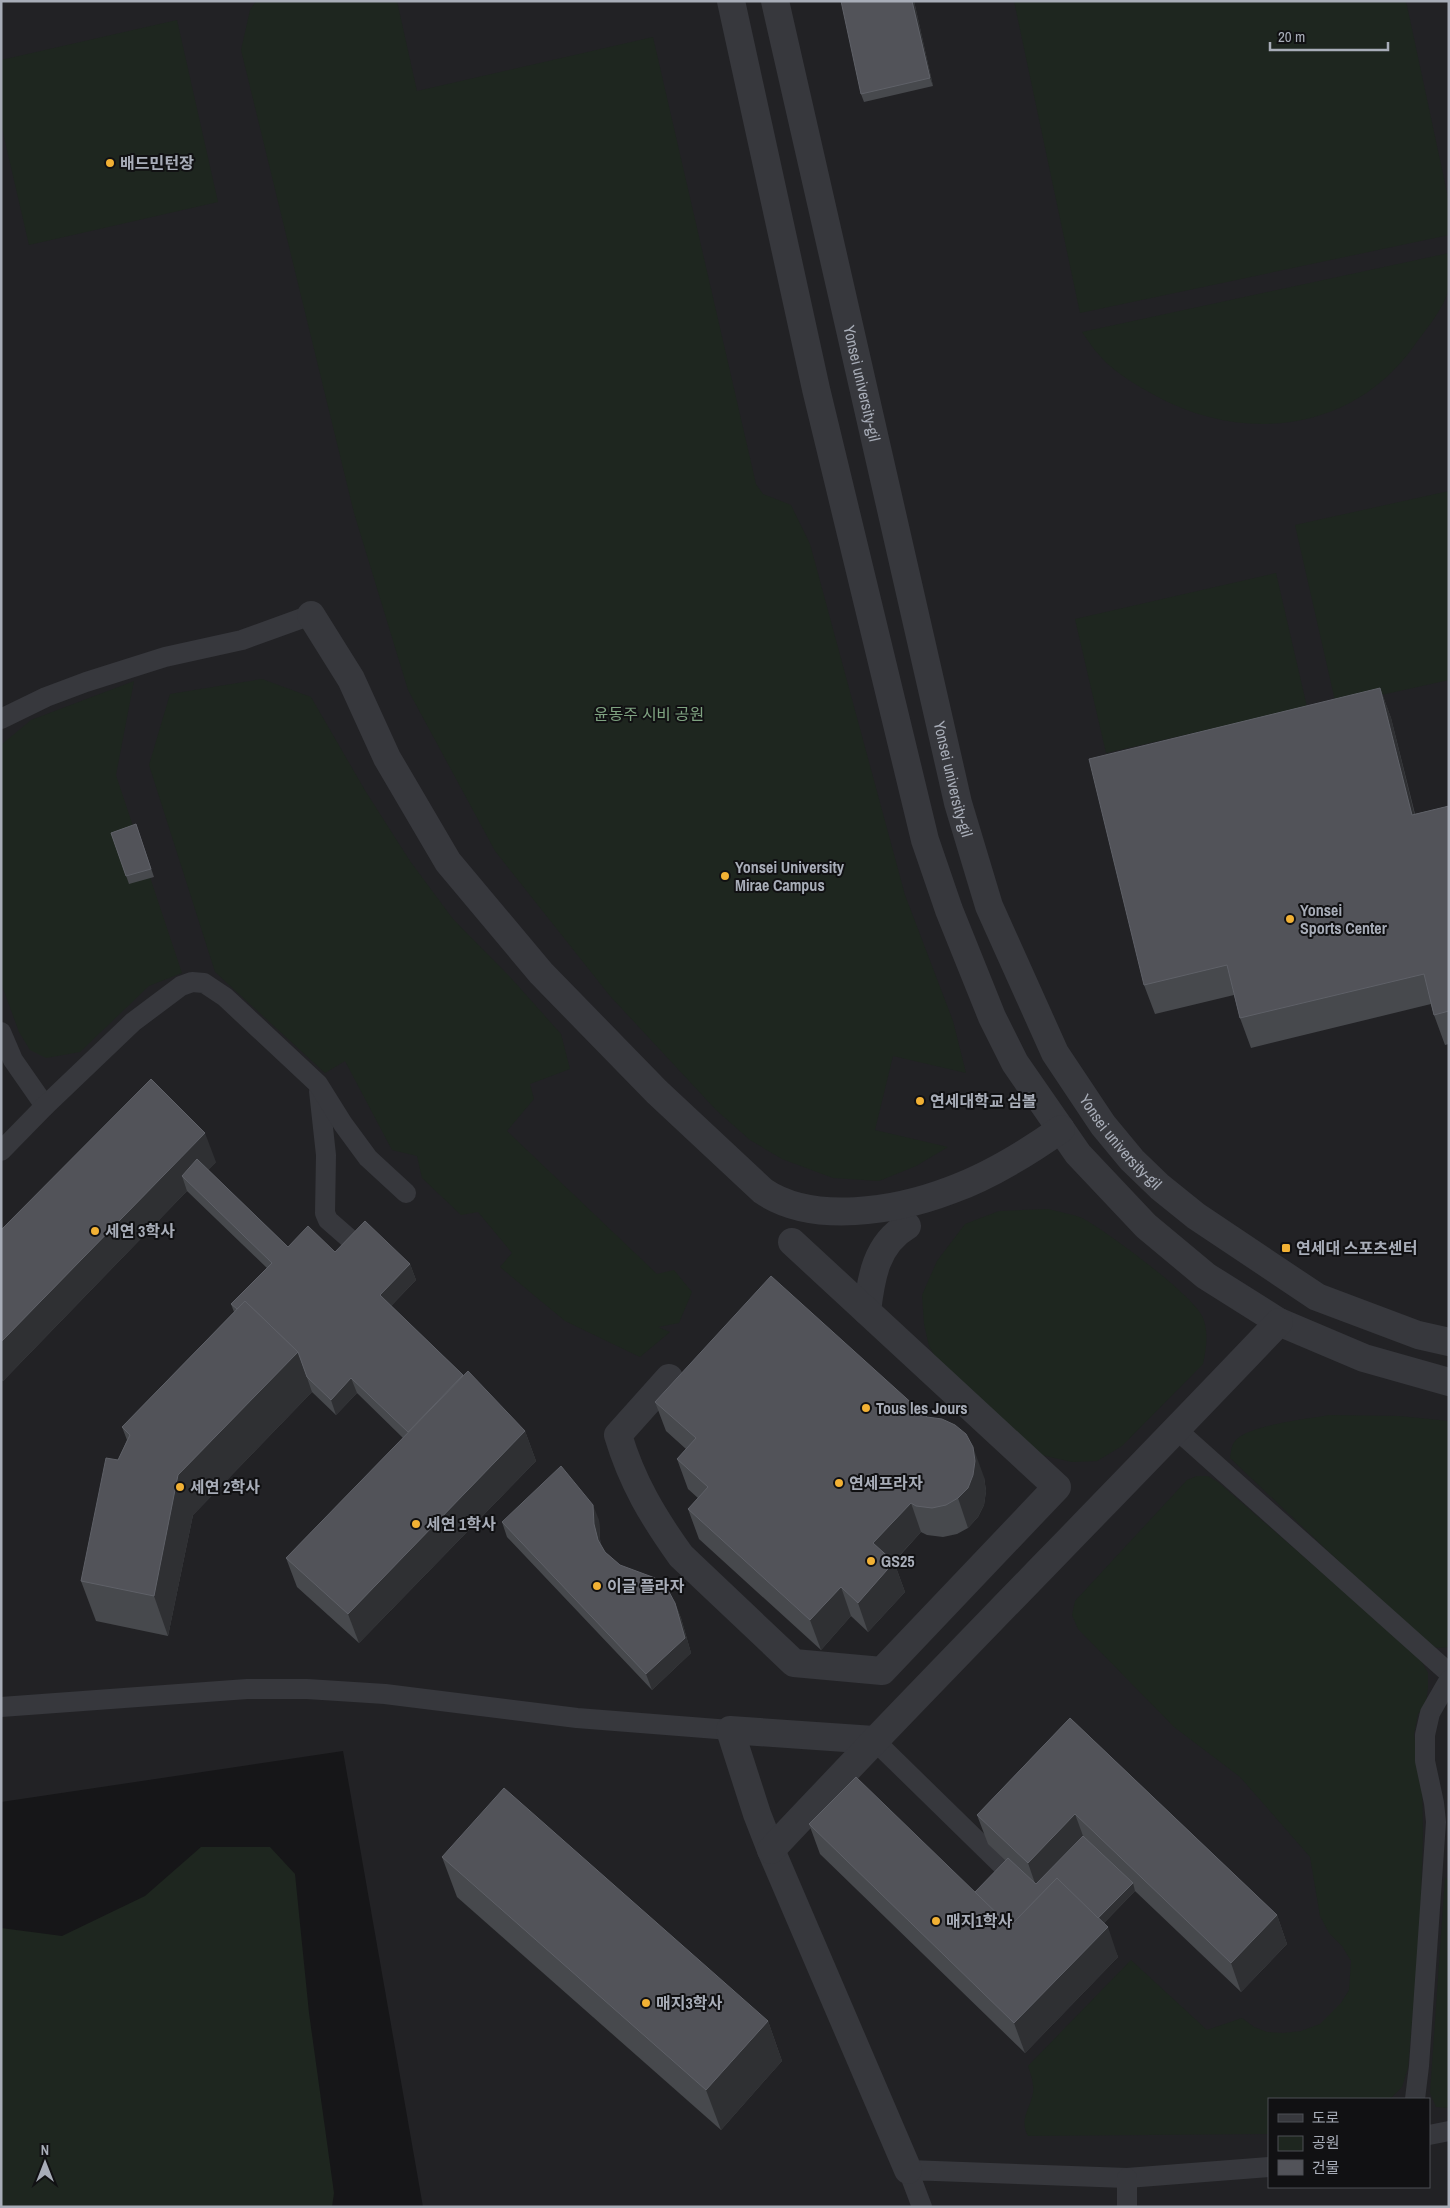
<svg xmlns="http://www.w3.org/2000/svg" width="1450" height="2208" font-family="'Archivo Narrow','Noto Sans KR',sans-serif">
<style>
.built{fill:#222225;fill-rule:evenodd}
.green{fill:#1e261f}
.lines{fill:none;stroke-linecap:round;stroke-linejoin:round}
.service{stroke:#37383d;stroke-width:20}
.pedestrian{stroke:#37383d;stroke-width:28}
.minor{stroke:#37383d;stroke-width:28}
.wall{fill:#47494d}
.shaded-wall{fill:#2f3033}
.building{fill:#525359;stroke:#5f6168}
.poi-dot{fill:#f2b134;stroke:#111113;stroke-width:2}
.labels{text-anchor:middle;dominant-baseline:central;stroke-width:4;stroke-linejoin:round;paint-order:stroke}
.poi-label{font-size:16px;font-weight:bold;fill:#a8adb8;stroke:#111113;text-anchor:start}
.street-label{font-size:16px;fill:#a8adb8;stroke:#111113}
.park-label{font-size:16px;fill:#7fa381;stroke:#111113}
</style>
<rect width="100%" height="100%" fill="#161618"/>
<path class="built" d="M1,1H1449V2207H423L343,1751L1,1802ZM1269,2099H1429V2187H1269Z"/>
<g class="green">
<polygon points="256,1 397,1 417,91 653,37 756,484 763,494 791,505 810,544 905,895 953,1021 966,1073 893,1056 875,1130 948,1147 916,1166 879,1181 833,1178 782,1159 750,1140 716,1110 610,996 495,851 408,690 354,513 241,50 250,10"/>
<polygon points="1014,1 1406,1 1449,202 1449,235 1080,313"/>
<polygon points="177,20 218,202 29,245 1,124 1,60"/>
<path d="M1449,253C1449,264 1450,278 1449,288C1444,309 1426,329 1414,346C1353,432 1244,444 1156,396C1136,385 1115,373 1100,356C1093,349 1088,340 1082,332Z"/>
<polygon points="1449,491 1449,680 1336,705 1295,525"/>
<polygon points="1276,573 1307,707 1106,753 1075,619"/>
<polygon points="262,679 311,697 366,792 410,861 453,919 511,978 561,1034 570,1069 530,1084 534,1099 507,1131 657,1274 674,1270 692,1292 679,1323 658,1327 670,1332 640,1357 565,1321 500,1267 512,1253 478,1212 461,1215 422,1178 417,1156 392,1150 345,1061 325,1073 215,972 149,765 170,694"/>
<polygon points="134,681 116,775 182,973 149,986 80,1052 46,1058 30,1050 19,1032 1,983 1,745 31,720"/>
<path d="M1048,1209C1059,1212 1072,1214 1082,1218C1105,1230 1195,1296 1203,1318C1209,1333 1206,1350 1203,1364L1122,1446L1097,1461L1072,1462L1037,1454L936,1358L929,1346L924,1324L922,1295L937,1261L965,1224L999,1211Z"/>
<path d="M1329,1415L1399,1416L1449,1421V1647L1439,1648L1428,1646L1230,1458C1231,1452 1231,1445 1236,1440C1249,1425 1308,1419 1329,1415Z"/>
<path d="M1197,1476H1208L1218,1482L1420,1658L1428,1673V1686L1426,1705L1418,1714L1414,1735L1422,1777L1423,1833L1420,1930L1408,2068L1402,2087L1390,2099H1269V2134L1028,2136C1019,2119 1030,2110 1033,2093C1034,2083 1031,2075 1028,2066L1131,1960L1207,2030L1242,2018L1254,2027L1267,2032L1283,2033L1301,2031L1320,2024L1341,2003L1349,1990L1351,1961L1342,1946L1329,1933L1320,1916L1310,1857L1240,1777L1174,1727L1078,1629L1072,1615L1075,1601L1187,1480Z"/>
<polygon points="201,1847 270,1847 295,1874 309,2013 334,2193 332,2207 1,2207 1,1928 62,1936 145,1896"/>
<polygon points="1445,1877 1449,1881 1449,2108 1436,2107 1430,2093"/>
</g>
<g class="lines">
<g class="service">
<polyline points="1,719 46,697 86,682 165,657 242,640 311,615"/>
<polyline points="1,1032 13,1060 45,1106"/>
<polyline points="319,1091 326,1155 325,1213 328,1220 360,1248"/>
<polyline points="1,1151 45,1106 133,1022 181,986 192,982 204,983 225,997 318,1084 343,1124 368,1158 406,1193"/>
<polyline points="1177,1430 1449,1673"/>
<polyline points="1,1707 247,1689 307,1689 385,1694 577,1718 730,1730"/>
<polyline points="874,1740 1007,1870"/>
<polyline points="1415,2099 1419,2066 1436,1822 1434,1803 1425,1761 1425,1735 1430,1713 1449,1680"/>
<polyline points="1429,2135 1449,2131"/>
<polyline points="922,2207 908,2170 1127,2178 1269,2167"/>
<polyline points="1127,2207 1127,2178"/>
</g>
<g class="pedestrian">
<path d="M867,1311C871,1278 876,1244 907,1226"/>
<path d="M669,1378L618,1435C632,1482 653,1517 681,1556L794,1663L882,1671L1057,1487L792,1242"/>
</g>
<g class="minor">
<polyline points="731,1 816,389 925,840 949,910 992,1017 1015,1063 1078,1154 1146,1226 1206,1276 1279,1322 1364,1358 1449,1382"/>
<path id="s1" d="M775,1L958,803L989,906L1055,1053L1103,1125L1132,1160L1160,1187L1196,1216L1317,1297L1418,1335L1449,1342"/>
<path d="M311,615L351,679L387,758L448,862L541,973L657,1092L763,1191C813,1225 896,1211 951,1190C990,1176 1027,1153 1061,1129"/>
<polyline points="874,1740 730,1730 757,1814 771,1850 908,2170"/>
<path d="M771,1850C938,1672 1111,1499 1279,1322"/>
</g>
</g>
<g class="wall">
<polygon points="914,1 933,86 864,102 861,94"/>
<polygon points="1380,688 1391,718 1415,814 1449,806 1449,1044 1445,1045 1434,1015 1431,1004 1251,1048 1240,1018 1234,995 1155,1014 1144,985"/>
<polygon points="136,824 154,877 129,884 111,833"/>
<polygon points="216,1162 208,1170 288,1247 335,1252 410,1264 416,1280 391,1306 463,1375 525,1431 536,1461 359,1643 297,1587 286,1558 403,1438 357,1393 336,1415 312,1392 193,1515 168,1636 96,1621 81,1581 118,1460 127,1440 122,1427 234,1312 231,1304 267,1268 187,1191 3,1381 1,1379 1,1230"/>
<polygon points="655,1402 984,1477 986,1491 984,1505 978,1517 968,1528 957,1534 943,1537 927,1535 921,1532 894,1562 905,1592 868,1632 851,1616 821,1650 699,1539 688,1509 698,1498 688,1489 677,1459 686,1449 666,1431"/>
<polygon points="599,1520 600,1539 601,1546 605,1552 620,1565 675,1603 681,1618 691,1653 652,1690 507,1537 502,1522"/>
<polygon points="1070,1718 1277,1915 1287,1944 1241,1992 1135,1891 1104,1923 1118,1957 1025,2053 820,1854 809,1824 975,1892 1006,1861 988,1844 977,1815"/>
<polygon points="442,1857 768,2021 782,2061 721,2130 457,1897"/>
</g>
<g class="shaded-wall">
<polygon points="912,1 914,1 933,86 930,78"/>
<polygon points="1380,688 1391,718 1422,845 1412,815"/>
<polygon points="205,1133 216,1162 193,1186 182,1176 187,1191 3,1381 1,1377 1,1342"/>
<polygon points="410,1264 416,1280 386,1311 380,1295"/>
<polygon points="298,1352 312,1392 193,1515 168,1636 154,1596 178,1475"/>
<polygon points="351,1378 357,1393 336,1415 331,1400"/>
<polygon points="525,1431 536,1461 359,1643 348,1614"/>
<polygon points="973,1447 984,1477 986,1491 984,1505 978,1517 968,1528 958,1498"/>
<polygon points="911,1503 921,1532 884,1572 873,1543"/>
<polygon points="593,1505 599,1520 600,1539 604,1556 598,1540 594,1524"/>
<polygon points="894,1562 905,1592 868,1632 858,1603"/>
<polygon points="841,1587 851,1616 821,1650 810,1620"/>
<polygon points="675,1603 681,1618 691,1653 652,1690 646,1674"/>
<polygon points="1075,1814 1086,1844 1038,1892 1028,1863"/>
<polygon points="1133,1883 1135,1891 1094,1933 1092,1925"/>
<polygon points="1277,1915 1287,1944 1241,1992 1231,1963"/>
<polygon points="1108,1927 1118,1957 1025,2053 1014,2023"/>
<polygon points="768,2021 782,2061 721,2130 706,2090"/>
</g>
<g class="building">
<polygon points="841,1 912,1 930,78 861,94"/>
<polygon points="1380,688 1412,815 1449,806 1449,1011 1434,1015 1424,974 1240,1018 1227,965 1144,985 1089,759"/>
<polygon points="136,824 151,869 126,876 111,833"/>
<polygon points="151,1079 205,1133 1,1342 1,1230"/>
<polygon points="197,1159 288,1247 308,1226 335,1252 365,1221 410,1264 380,1295 463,1375 408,1432 351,1378 331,1400 307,1377 298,1352 245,1301 237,1309 231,1304 272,1263 182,1176"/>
<polygon points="771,1276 927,1417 942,1419 955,1425 966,1434 973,1447 975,1461 973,1475 968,1488 958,1498 946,1505 932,1508 916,1506 911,1503 873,1543 894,1562 858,1603 841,1587 810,1620 688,1509 708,1487 677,1459 696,1438 655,1402"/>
<polygon points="245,1301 298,1352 178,1475 154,1596 81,1581 106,1458 118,1460 130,1435 122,1427"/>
<polygon points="468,1371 525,1431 348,1614 286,1558"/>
<polygon points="561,1466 593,1505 594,1524 598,1540 605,1552 620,1565 655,1578 668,1590 675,1603 685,1638 646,1674 502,1522"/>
<polygon points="1070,1718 1277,1915 1231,1963 1075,1814 1028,1863 977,1815"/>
<polygon points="856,1777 1010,1926 1057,1878 1108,1927 1014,2023 809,1824"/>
<polygon points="504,1788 768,2021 706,2090 442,1857"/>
<polygon points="1083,1836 1133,1883 1098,1918 1057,1878 1010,1926 975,1892 1008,1858 1036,1884"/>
</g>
<g class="poi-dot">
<circle cx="110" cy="163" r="5"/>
<circle cx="725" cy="876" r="5"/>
<circle cx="1290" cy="919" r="5"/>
<circle cx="920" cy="1101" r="5"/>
<circle cx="95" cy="1231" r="5"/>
<rect x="1281" y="1243" width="10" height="10" rx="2.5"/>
<circle cx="866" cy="1408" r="5"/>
<circle cx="839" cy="1483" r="5"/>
<circle cx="180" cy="1487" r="5"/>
<circle cx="416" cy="1524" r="5"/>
<circle cx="871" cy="1561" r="5"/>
<circle cx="597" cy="1586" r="5"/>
<circle cx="936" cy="1921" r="5"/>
<circle cx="646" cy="2003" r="5"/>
</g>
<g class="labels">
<g class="poi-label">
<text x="120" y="163">배드민턴장</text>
<text x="735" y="867">Yonsei University<tspan x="735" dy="18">Mirae Campus</tspan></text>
<text x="1300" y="910">Yonsei<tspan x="1300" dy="18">Sports Center</tspan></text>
<text x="930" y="1101">연세대학교 심볼</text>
<text x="105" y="1231">세연 3학사</text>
<text x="1296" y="1248">연세대 스포츠센터</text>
<text x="876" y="1408">Tous les Jours</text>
<text x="849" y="1483">연세프라자</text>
<text x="190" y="1487">세연 2학사</text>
<text x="426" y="1524">세연 1학사</text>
<text x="881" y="1561">GS25</text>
<text x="607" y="1586">이글 플라자</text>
<text x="946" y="1921">매지1학사</text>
<text x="656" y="2003">매지3학사</text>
</g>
<g class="street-label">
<text stroke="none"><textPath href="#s1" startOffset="392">Yonsei university-gil</textPath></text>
<text stroke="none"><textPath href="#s1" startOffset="798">Yonsei university-gil</textPath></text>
<text stroke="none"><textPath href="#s1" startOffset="1202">Yonsei university-gil</textPath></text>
</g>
<g class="park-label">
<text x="649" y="714">윤동주 시비 공원</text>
</g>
</g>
<rect width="1450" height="2208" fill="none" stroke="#a8adb8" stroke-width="5"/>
<rect x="1268" y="2098" width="162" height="90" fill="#111113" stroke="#4d4f55"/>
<rect x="1278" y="2114" width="25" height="8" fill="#37383d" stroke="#4d4f55"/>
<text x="1312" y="2123" font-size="15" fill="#a8adb8">도로</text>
<rect x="1278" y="2136" width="25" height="15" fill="#1e261f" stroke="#4d4f55"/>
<text x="1312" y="2148" font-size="15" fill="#a8adb8">공원</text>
<rect x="1278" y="2160" width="25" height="15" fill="#525359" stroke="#4d4f55"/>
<text x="1312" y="2173" font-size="15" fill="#a8adb8">건물</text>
<g transform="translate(45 2163)" stroke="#111113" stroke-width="4" paint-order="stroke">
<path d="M0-4L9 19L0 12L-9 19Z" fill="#a8adb8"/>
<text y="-8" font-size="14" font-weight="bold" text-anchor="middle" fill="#a8adb8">N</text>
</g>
<path d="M1270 42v8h118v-8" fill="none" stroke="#a8adb8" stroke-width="2.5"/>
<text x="1278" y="42" font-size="15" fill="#a8adb8" stroke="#111113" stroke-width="4" paint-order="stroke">20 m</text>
</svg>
